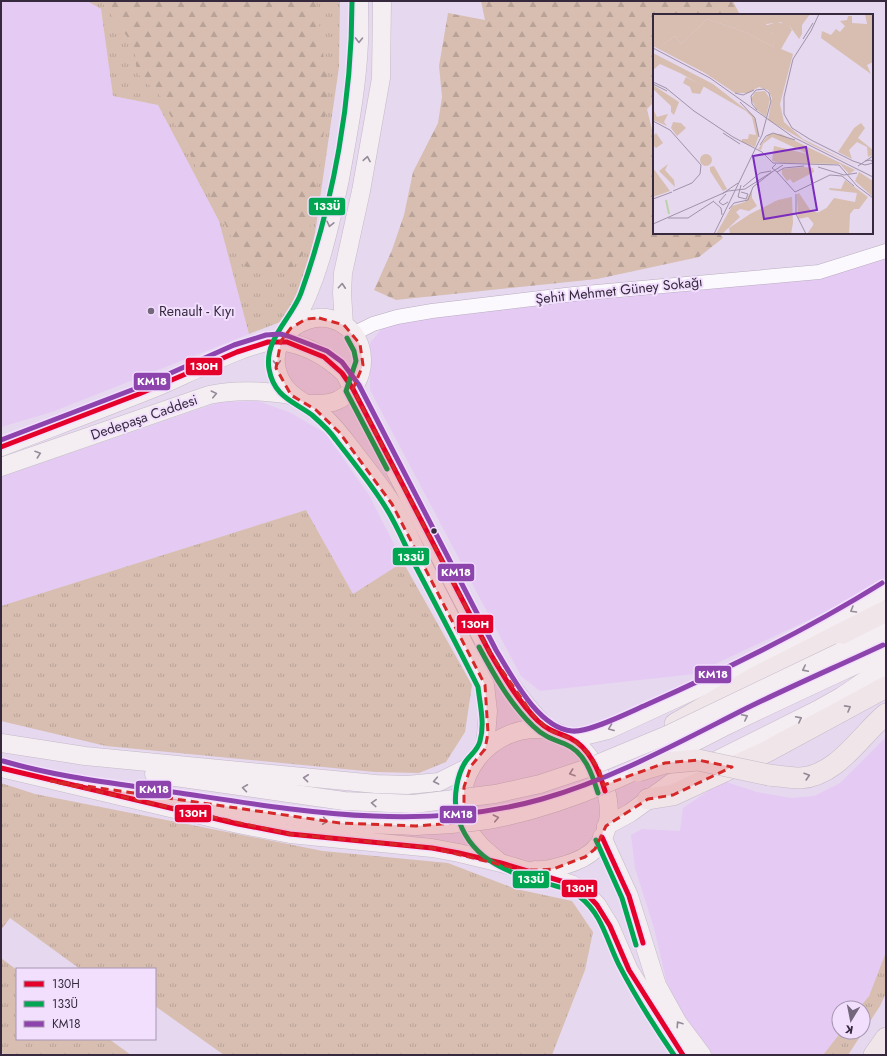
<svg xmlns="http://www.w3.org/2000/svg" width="887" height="1056" font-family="Jost,sans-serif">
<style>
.built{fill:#e5caf4}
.grass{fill:url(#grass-tufts)}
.forest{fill:url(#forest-firs)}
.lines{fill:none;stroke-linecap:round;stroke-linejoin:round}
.tertiary-casing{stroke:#b8adc0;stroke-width:15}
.primary-casing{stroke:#c3bac7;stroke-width:19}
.motorway-casing{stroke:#c3bac7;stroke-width:22}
.tertiary{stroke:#fbf9fd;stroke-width:14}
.primary{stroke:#f4edf2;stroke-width:18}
.motorway{stroke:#f0e5e9;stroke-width:21}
.primary-bridge-casing{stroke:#c3bac7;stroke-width:19;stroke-linecap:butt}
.motorway-bridge-casing{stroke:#c3bac7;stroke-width:22;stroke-linecap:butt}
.primary-bridge{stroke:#f4edf2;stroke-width:18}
.motorway-bridge{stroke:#f0e5e9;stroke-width:21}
.bus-1-casing{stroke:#f2dffe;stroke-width:8}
.bus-2-casing{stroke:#f2dffe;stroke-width:8}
.bus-3-casing{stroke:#f2dffe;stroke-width:8}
.bus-1{stroke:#e4002b;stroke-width:5}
.bus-2{stroke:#00a651;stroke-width:5}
.bus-3{stroke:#8e44ad;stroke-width:5}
.oneway{stroke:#958b98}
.oneway2{stroke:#938793}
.marked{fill:#d62828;fill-opacity:0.2;stroke:#d62828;stroke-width:3;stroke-dasharray:8 5;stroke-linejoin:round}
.poi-dot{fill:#74667b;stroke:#f2dffe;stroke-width:1.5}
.bus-dot{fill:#36293d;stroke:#f2dffe;stroke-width:1.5}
.labels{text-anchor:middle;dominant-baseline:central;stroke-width:4;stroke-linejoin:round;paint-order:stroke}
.street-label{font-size:14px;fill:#36293d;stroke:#f2dffe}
.poi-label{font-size:14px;fill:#36293d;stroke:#f2dffe;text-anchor:start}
.inset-river{fill:none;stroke:#bbd3a9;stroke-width:2}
.inset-road{fill:none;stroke:#a092a8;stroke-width:1}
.view{fill:#7b2cbf;fill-opacity:0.15;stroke:#7b2cbf;stroke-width:2}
.inset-edge{fill:none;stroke:#36293d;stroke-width:2}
.line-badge{stroke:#f2dffe;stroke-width:1.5}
.badge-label{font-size:11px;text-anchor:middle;font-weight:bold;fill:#fff}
</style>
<defs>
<pattern id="grass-tufts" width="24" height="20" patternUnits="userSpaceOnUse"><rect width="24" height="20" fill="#d7beb1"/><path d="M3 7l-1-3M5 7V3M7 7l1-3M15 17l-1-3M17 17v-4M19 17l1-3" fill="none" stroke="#b9a399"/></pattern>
<pattern id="forest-firs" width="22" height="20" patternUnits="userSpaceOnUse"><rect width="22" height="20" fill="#d7beb1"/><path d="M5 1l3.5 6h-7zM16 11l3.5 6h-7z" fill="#b9a399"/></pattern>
</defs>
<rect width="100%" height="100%" fill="#e6d8ef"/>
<g class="built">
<polygon points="1,1 87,1 101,9 113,96 158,105 219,221 249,334 52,412 1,427"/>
<polygon points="886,257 886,577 855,598 694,674 540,691 521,676 370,390 370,343 384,326 442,314"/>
<polygon points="258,401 291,413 325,433 369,495 403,562 353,594 306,510 1,606 1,477 220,402"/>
<polygon points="886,737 886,952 869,996 859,1008 839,1008 839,1032 841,1032 823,1055 714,1055 684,1022 666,980 654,928 635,868 631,835 642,829 680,831 683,808 723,781 757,792 791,798 814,796 840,783"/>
</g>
<g class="grass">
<polygon points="87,1 340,1 339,67 315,233 304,284 283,321 249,334 219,221 158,105 113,96 101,9"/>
<polygon points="306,510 353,594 403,562 472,685 465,732 446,762 419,773 375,772 106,746 1,721 1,606"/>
<polygon points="1,783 35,794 323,851 448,863 516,889 572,901 593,932 585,970 552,1055 224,1055 155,1006 155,969 80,969 10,918 1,930"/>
<polygon points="886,952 886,993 880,1006 863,1032 863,1008 859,1008 869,996"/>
<polygon points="1,958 17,970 17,1039 109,1039 131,1055 5,1055 1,1052"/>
<polygon points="841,1032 863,1032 848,1055 823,1055"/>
</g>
<g class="forest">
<polygon points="101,1 316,1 327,81 325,123 313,215 305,251 294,266 267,275 245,266 225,224 161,97 137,73 134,46"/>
<polygon points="481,1 733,1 740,15 654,15 654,102 647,109 654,138 654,233 719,233 723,238 699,257 597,279 396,300 374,290 392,250 404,215 413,172 438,123 442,97 439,66 448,13 485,20"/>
</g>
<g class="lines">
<defs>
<polyline id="tertiary" points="353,334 373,324 397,317 432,311 574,294 819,272 886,251"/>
<g id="primary">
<polyline points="344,325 342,293 343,273 361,191 381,78 382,1"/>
<path d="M291,328C318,283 329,230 340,179C348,134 357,89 359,43C360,30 359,15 359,1"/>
<path d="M306,404C316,404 326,405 336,401C372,386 371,329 331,319C302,312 269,338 277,370C284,398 306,400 325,418C336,428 344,439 353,451C366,468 381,486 393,505C404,524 413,545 423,565C444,605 464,645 485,685L488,711L485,749"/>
<path d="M1,447C53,427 105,408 157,387C184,376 255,338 281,341C306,345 328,357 345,374L490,653C507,681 525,707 549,730"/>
<path d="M1,467L209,395C237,389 263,391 291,395"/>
<polyline points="840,652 886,630"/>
<polyline points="849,668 886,651"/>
<polyline points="572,739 608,730 742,668 853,610 886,589"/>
<polyline points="1,743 85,756 376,784 407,785 439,782 471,766"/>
<polyline points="1,768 238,824 290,834 432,848 459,853 501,863 571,884 584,891 597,905 610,926 629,970 683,1055"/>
<polyline points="154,774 344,801 413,804"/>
<polyline points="190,802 340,823 416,826"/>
<polyline points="606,826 630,813 671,783 817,710 842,696 886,666"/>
<polyline points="602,837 629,896 657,985 678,1023 702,1055"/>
<path d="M497,860C487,852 477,844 470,832C443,779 492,721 548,730C595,738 630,814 594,850C586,858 575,862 565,865C555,868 546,871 535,870"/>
</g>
<g id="motorway">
<polyline points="675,724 756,677 886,611"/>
<path d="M769,775C779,776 790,778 800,778C837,776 860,736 886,714"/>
<polyline points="648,799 673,795 766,752 886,687"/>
<polyline points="874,1055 886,1038"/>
</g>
</defs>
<use href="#tertiary" class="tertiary-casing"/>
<use href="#primary" class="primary-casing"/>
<use href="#motorway" class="motorway-casing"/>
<use href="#tertiary" class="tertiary"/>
<use href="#primary" class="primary"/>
<use href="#motorway" class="motorway"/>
<defs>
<g id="primary-bridge">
<polyline points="413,804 495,794 540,784 585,769 667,735 840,652"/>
<path d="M416,826C442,825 468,824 494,819C577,803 651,764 726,726C767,706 808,687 849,668"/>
</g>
<polyline id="motorway-bridge" points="638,771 665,763 698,760 769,775"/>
</defs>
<use href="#primary-bridge" class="primary-bridge-casing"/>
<use href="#motorway-bridge" class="motorway-bridge-casing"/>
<use href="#primary-bridge" class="primary-bridge"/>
<use href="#motorway-bridge" class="motorway-bridge"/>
<defs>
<g id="bus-1">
<path d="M1,447L139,394L237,352L268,342H287L324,357L342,373L353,389L490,653C504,677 518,701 538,721C550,732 557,732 570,738C590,748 599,771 605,791"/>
<polyline points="1,768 238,824 290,834 432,848 459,853 501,863 571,884 584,891 597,905 610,926 629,970 683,1055"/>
<polyline points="602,837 629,896 643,943"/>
</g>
<g id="bus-2">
<path d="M352,1C352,99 334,201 301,293C292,318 264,339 269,369C274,397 293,401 312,415C320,422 330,431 336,440C353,462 372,485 386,508C398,527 406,548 416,567C437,607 458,647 478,687C480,705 485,724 480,741C478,750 471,754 466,761C457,774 453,798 457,814C468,857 504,872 544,883C556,886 570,889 580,897C602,914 607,941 619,965C635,996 654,1026 674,1055"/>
<polyline points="347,338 354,351 356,361 346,391 387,469"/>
<path d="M479,647C494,675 510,704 533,726C543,736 552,739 565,744C585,752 592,774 598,793"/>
<polyline points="596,840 622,898 636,945"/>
</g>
<g id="bus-3">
<path d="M1,440L137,388L234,345L266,335L280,334L288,336L327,351L342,362L359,385L496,650C512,676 538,728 572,731C588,733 630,712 646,705C727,669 807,630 882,583"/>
<path d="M3,761C61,778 121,784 180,793C301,811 422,833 542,799C612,779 676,744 741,711C787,688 836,667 883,645"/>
</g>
</defs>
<use href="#bus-1" class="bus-1-casing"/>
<use href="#bus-2" class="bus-2-casing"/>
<use href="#bus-3" class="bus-3-casing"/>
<use href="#bus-1" class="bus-1"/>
<use href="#bus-2" class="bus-2"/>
<use href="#bus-3" class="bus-3"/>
</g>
<defs><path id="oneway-chevron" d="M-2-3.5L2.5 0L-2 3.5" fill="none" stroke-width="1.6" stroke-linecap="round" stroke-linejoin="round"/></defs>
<g class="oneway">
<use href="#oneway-chevron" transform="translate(359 40) rotate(91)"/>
<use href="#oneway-chevron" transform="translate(367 159) rotate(-80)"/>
<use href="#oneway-chevron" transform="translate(330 224) rotate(103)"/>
<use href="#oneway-chevron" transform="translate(342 286) rotate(-86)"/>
<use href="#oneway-chevron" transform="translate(277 363) rotate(88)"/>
<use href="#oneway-chevron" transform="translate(214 394) rotate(-13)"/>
<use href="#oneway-chevron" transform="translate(38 454) rotate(-19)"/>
<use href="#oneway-chevron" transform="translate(853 610) rotate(150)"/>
<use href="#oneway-chevron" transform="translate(805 669) rotate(154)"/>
<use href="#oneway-chevron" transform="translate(745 717) rotate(-27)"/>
<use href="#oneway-chevron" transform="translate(799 719) rotate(-27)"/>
<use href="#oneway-chevron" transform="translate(611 728) rotate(159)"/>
<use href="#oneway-chevron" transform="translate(572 773) rotate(161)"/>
<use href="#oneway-chevron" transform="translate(306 778) rotate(-174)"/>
<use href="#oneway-chevron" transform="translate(436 781) rotate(169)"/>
<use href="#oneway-chevron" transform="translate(245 788) rotate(-172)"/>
<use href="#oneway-chevron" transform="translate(374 803) rotate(-177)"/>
<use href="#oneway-chevron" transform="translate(496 818) rotate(-12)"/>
<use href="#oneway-chevron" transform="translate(325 821) rotate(8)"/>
<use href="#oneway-chevron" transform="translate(679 1024) rotate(-124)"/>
</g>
<g class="oneway2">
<use href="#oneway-chevron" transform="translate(848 708) rotate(-29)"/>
<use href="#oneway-chevron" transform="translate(807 776) rotate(-17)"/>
</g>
<path class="marked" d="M319,318L344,325L360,344L363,365L353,389L490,653L533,715L549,730L572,739L586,751L599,769L604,785L665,763L698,760L732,767L673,795L648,799L606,826L595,849L585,857L553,869L539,870H522L432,848L290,834L51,781L340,823L416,826L468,822L464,810V787L471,766L485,749L488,733L485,685L392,504L339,432L316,410L291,395L276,368L281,341L291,328L306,319Z"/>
<circle class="poi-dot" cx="151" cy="311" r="4"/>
<circle class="bus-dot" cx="434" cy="531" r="3.5"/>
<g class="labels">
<g class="street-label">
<text transform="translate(619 290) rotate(-6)">Şehit Mehmet Güney Sokağı</text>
<text transform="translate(144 417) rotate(-19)">Dedepaşa Caddesi</text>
</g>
<g class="poi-label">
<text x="159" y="311">Renault - Kıyı</text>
</g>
</g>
<g transform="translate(653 14)">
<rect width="220" height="220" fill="#e6d8ef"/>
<path d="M54,5L92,18L121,33L119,19L112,12L124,8L136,11L139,16L128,35L140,40L127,90L131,108L150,125L204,152L157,130L115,106L119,84L115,76L106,73L95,79H82L52,59L0,32H8L22,22L28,30ZM0,39L60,70L96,98L101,102L106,120L102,133L89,128V125H95L96,120L103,121L99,103L93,97L29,60L7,50L0,56ZM0,71L26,88L21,101L18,98V92L0,75ZM0,95L4,103L15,100L11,108L14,112L0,106ZM3,119L10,129L3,134L0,131V122ZM116,120H128L202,156L196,160L187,150L128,149L119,147L121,132L155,140L119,123L110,130L108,136L105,135ZM47 146a6 6 0 1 1 12 0a6 6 0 1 1-12 0ZM15,150L12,156L21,166L22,173L6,157ZM150,153L160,154L161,158L140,169L137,165L134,167L129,160V155ZM206,158L220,167V183L202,167ZM192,166L215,183L206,195H201L197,200L196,220H154L161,210L155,203L145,205L144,180L146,179L158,197L167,199L172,196L181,184L202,188L204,179L177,176L176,174L188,175ZM99,176V184L104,192L96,197L87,195L83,198L87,203L69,220H63L79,192L92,188ZM139,183L140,209L138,220H77L76,214L97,200L125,186Z" fill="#d7beb1"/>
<path d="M157,0L149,11V20L146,25L136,11H131L128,8L113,10L120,21L121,33L92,18L54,5L28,30L22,22L8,32H0V0ZM212,0H220V48L214,51L218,60L168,24L169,17L178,21L183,15L187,18L192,12L187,7L194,6L195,2H199V9L214,10ZM112,77L117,85L113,103L104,96L98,85L102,78ZM208,109L212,114L205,124L220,136V141L215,143L214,133L204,128L196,136L199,145L185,138L201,114ZM139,183L137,200H135L138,207L135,209L138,211L136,215L124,210L117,200L124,196L120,188ZM144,183H147L155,195L164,199L181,190L182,204L177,220H159L161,207L157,202L146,201ZM185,189L193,193L200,190L196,199V206L192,210L189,209V198ZM98,213L117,219L127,215L136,220H87Z" fill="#d7beb1"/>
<path d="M33,63L51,72L47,80L39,79L37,73L30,69ZM20,108L28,109L33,114L24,122L18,114ZM61,152L74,175L70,177L57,157V153Z" fill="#d7beb1"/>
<path d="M0,154L17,177L0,183Z" fill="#d7beb1"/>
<path class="inset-river" d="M13,186L16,200"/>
<path class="inset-road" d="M166,0L158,17L140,45L131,83V100L139,114L158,126L200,147L212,151L220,149L218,146L212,147M150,25L160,9M0,34L57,64L140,123L220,163M0,68L13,74L41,97L80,123L109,138L120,149L186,151L204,172L220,184M0,70L14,77M82,79L90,81L101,76M87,88L102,104L106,123M0,107L17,116L48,151L47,160L39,169L20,177M70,119L87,130M107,131L113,122L120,119L142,126M123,150L119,154L124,158L131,154L151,152M205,152L220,142M165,153L191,161L204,159M124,158L142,178L177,161L189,162L201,172M90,173L107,159L118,157M88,178L95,180L93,185L85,183L88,171M69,180L85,169M73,180L66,188L70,191L75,188M143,180V200L153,220M0,185L19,178M60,187L68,194L69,201M76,195L81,189L95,186L100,173L119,158M15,204H35L61,187M0,210L75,177L92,175L130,151M61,220L109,121L118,87L116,79L111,75L103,76L98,82L99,90L104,96"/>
<path class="view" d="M153,133L164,196L111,205L100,142Z"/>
<rect width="220" height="220" class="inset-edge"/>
</g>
<g class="line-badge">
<rect x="308" y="197" width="38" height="19" rx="4" fill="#00a651"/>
<rect x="185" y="357" width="38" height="19" rx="4" fill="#e4002b"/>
<rect x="133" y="372" width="38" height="19" rx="4" fill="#8e44ad"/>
<rect x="392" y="547" width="38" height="19" rx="4" fill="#00a651"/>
<rect x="437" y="563" width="38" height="19" rx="4" fill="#8e44ad"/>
<rect x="456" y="614" width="38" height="20" rx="4" fill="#e4002b"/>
<rect x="694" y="665" width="38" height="19" rx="4" fill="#8e44ad"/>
<rect x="135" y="780" width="37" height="19" rx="4" fill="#8e44ad"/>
<rect x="174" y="804" width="38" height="19" rx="4" fill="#e4002b"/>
<rect x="439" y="805" width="38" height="19" rx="4" fill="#8e44ad"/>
<rect x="512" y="870" width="38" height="19" rx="4" fill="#00a651"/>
<rect x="561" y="879" width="37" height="19" rx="4" fill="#e4002b"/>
</g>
<g class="badge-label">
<text x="327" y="210">133Ü</text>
<text x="204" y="370">130H</text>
<text x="152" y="385">KM18</text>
<text x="411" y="561">133Ü</text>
<text x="456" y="576">KM18</text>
<text x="475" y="628">130H</text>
<text x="713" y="678">KM18</text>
<text x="154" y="793">KM18</text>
<text x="193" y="817">130H</text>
<text x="458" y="818">KM18</text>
<text x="531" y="883">133Ü</text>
<text x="580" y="892">130H</text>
</g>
<rect width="887" height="1056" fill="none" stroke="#36293d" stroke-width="4"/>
<rect x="16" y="968" width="140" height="72" fill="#f2dffe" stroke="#a796b1"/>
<rect x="24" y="981" width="20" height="6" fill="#e4002b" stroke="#a796b1"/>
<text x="52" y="988" font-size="12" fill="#36293d">130H</text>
<rect x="24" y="1001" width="20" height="6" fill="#00a651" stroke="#a796b1"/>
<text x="52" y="1008" font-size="12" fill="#36293d">133Ü</text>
<rect x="24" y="1021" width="20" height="6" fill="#8e44ad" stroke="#a796b1"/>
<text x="52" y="1028" font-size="12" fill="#36293d">KM18</text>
<g transform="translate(851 1020) rotate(190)"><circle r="19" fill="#f2dffe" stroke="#a796b1"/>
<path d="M0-3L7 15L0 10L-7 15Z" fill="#74667b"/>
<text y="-6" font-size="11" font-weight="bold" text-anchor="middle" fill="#36293d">K</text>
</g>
</svg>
